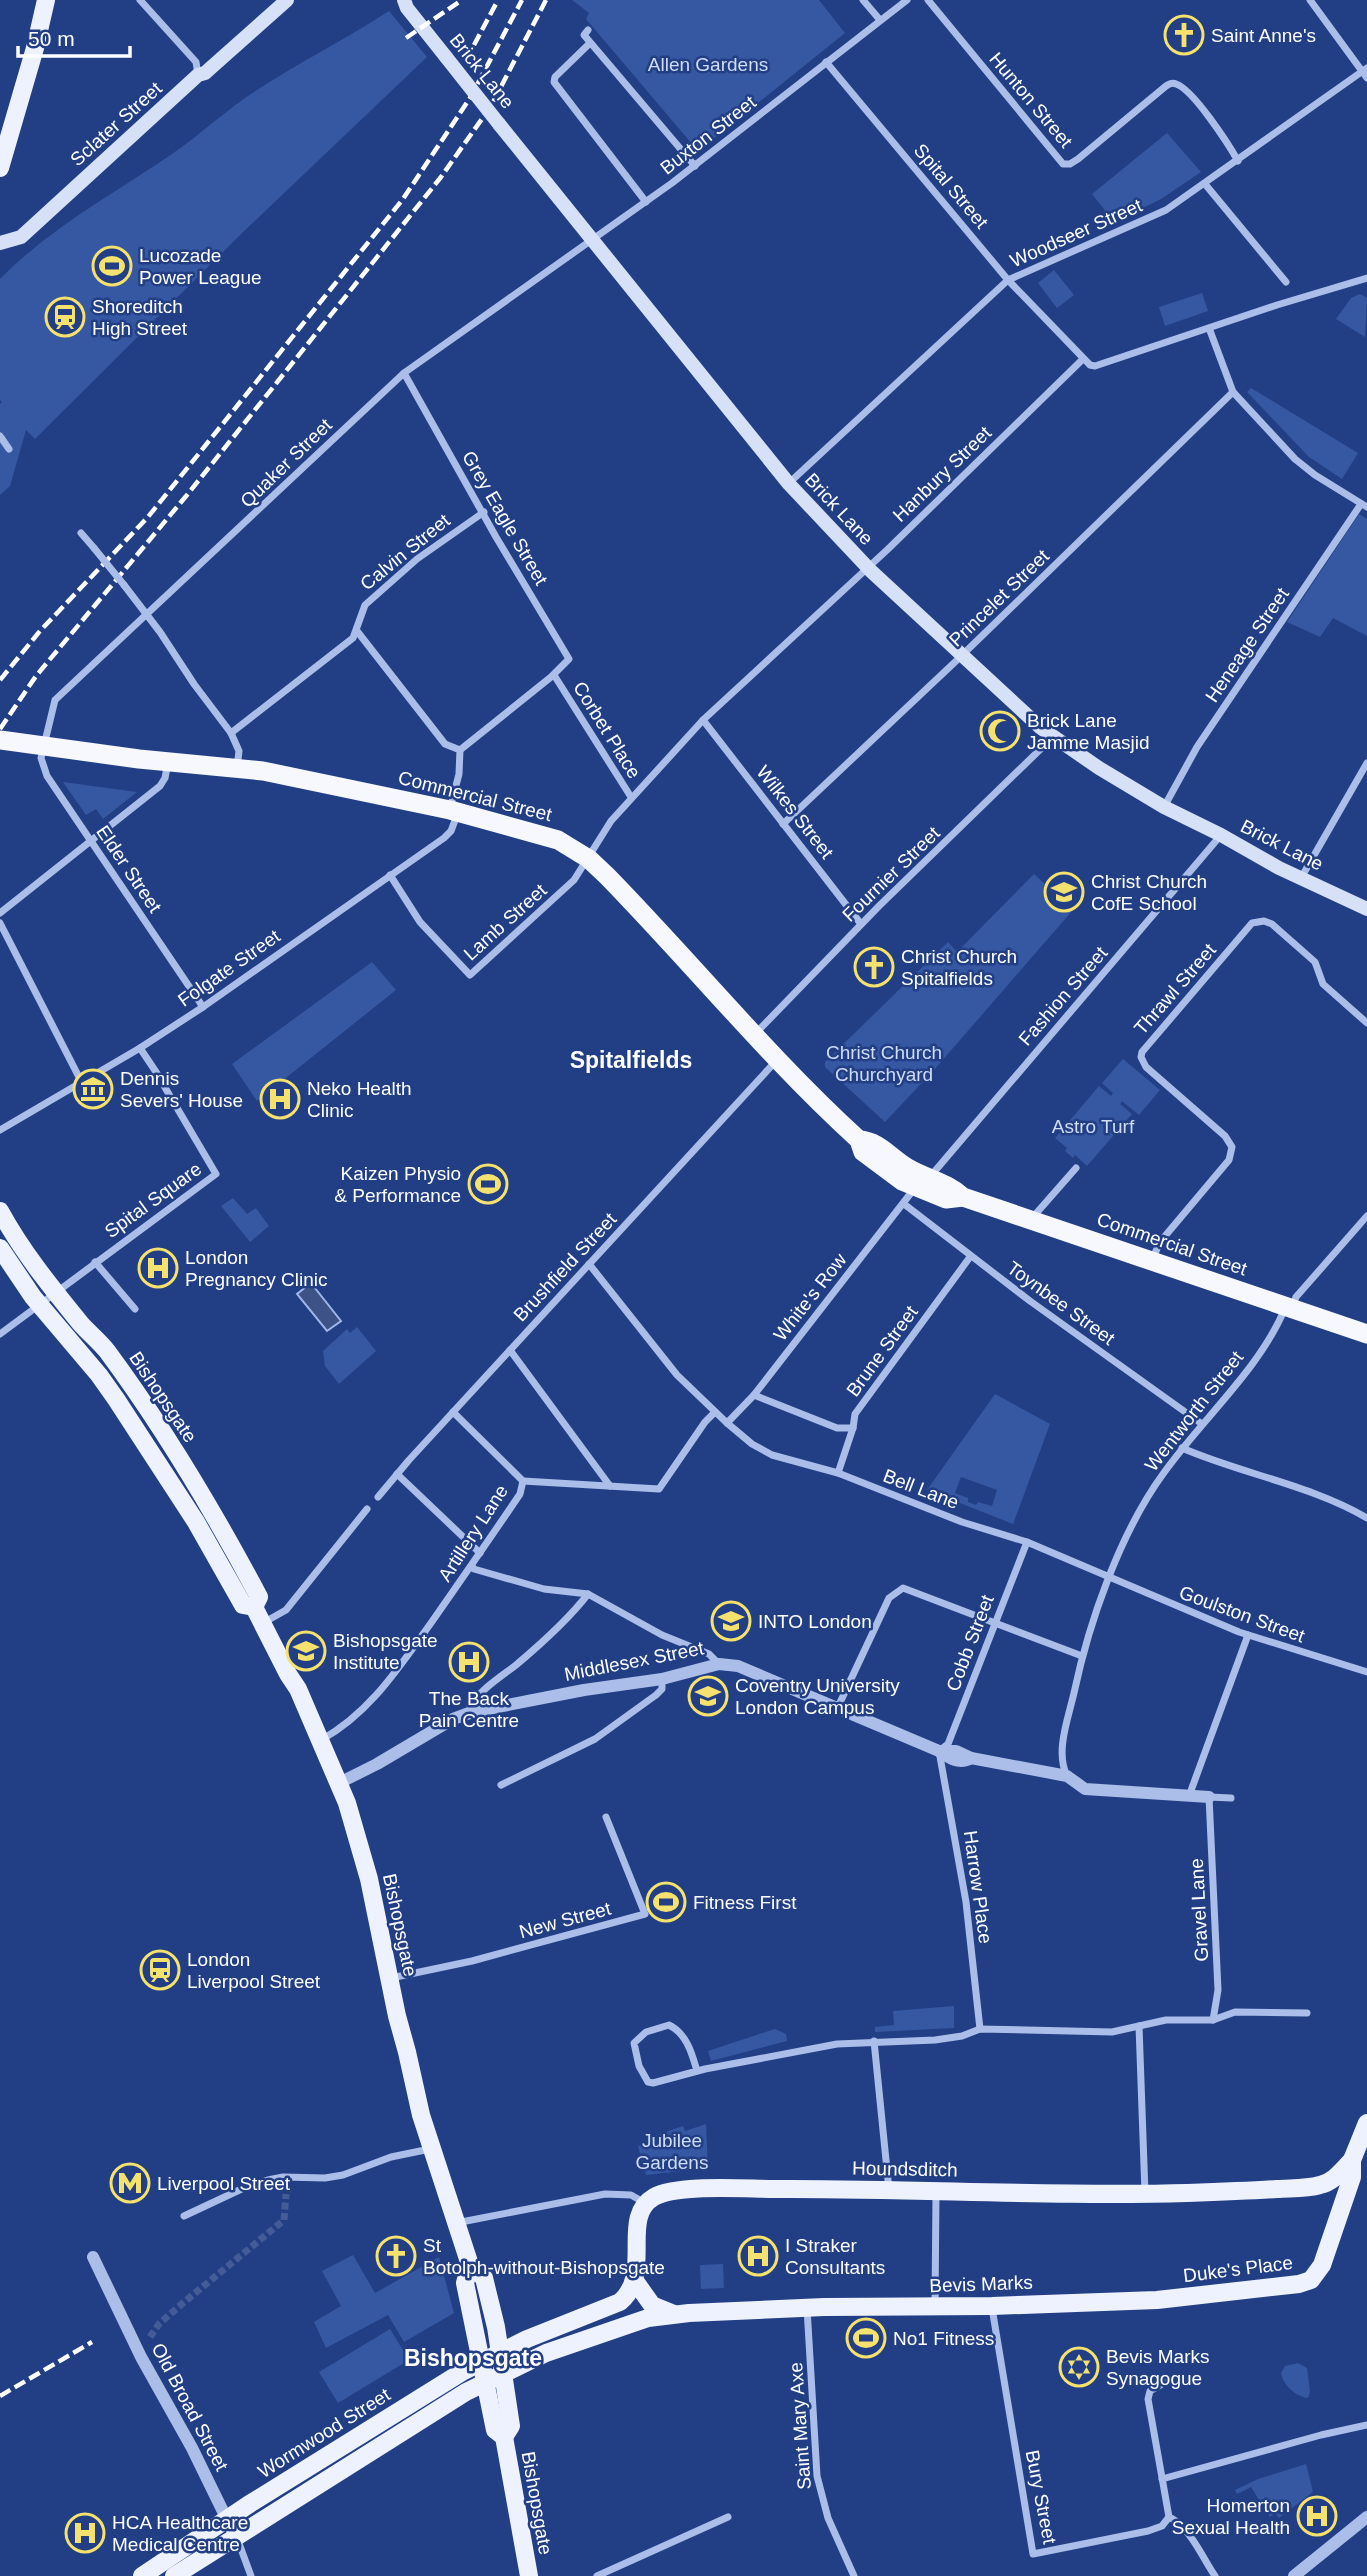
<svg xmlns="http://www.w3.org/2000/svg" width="1367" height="2576" font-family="Arial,sans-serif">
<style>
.green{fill:#3657a2;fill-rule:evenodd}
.water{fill:#3d5286;stroke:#9fb7ea;stroke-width:2}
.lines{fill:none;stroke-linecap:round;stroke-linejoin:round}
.minor-tunnel{stroke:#435c97;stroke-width:7;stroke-dasharray:7 3.5;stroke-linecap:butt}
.minor{stroke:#abbee9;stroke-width:7}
.tertiary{stroke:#abbee9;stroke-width:12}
.secondary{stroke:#d6e0f7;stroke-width:14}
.primary{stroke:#eef2fe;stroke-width:18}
.trunk{stroke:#f6f8fe;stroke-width:19}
.rail{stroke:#fff;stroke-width:4.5;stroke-dasharray:12 5;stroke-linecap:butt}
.minor-bridge{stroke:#abbee9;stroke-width:7}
.secondary-bridge{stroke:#d6e0f7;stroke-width:14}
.labels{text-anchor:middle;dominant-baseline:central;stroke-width:5;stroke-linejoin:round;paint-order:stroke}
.poi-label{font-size:19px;fill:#fff;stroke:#223f85;text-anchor:start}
.park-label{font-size:19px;fill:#cfdcf7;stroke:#223f85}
.street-label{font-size:19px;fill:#fff;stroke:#223f85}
.quarter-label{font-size:23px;font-weight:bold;fill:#fff;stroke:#223f85}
</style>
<rect width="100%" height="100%" fill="#223f85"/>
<g class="green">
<polygon points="572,0 819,0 845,33 698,151 586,19 589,13"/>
<path d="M389,11L427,57L238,237L35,439L26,430L10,486L0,495V404L2,402L0,400V279C51,227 112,195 172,154C201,134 227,109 257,90C300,62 346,39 389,11Z"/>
<polygon points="1167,133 1201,172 1161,199 1114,222 1092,194"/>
<polygon points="1054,270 1074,295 1057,308 1038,283"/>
<polygon points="1202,293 1208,311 1165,326 1159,307"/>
<polygon points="1360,294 1367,298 1365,337 1336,319 1351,298"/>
<polygon points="1251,388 1358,453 1342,479 1309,457 1247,392"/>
<polygon points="1359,514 1367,519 1367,636 1333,618 1320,637 1287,622"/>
<polygon points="63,782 137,792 103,819 96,809 86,815"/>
<polygon points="1034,874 1073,910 934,1070 885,1122 825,1067 825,1062 948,942 957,952"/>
<polygon points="372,962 396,990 257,1101 232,1064"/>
<polygon points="1123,1059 1160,1090 1139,1115 1122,1101 1120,1104 1132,1114 1087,1166 1075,1155 1073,1158 1065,1151 1067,1148 1055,1138 1099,1086 1111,1096 1113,1093 1102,1083"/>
<polygon points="233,1198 247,1214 256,1208 269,1226 250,1242 221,1206"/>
<polygon points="357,1327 376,1351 339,1384 325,1366 323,1351 347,1329 350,1333"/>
<path d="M995,1394L1050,1424L1013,1524L927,1490ZM961,1477L997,1490L992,1506L978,1502L976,1505L968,1502V1498L955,1493Z"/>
<polygon points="954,2006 954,2028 875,2032 875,2027 894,2025 893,2011"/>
<polygon points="775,2029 786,2034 787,2041 711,2061 708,2051"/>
<polygon points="706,2124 708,2168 646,2175 638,2146 652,2142 651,2137 683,2126 685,2131"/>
<polygon points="353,2255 375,2293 439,2257 454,2313 404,2342 388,2315 326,2348 314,2322 341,2306 322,2271"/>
<polygon points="723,2264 724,2288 701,2289 700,2265"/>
<polygon points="390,2329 409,2360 338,2403 319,2372"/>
<path d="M1298,2363L1307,2368L1310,2392L1308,2398C1296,2397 1283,2385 1281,2373L1285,2366Z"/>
<polygon points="1306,2464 1313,2492 1279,2518 1275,2513 1270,2517 1251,2487 1237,2494 1235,2490 1258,2479"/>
</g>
<polygon class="water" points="311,1283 341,1321 327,1331 297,1294"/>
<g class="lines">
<polyline class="minor-tunnel" points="150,2337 159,2324 183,2303 284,2220 286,2194"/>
<g class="minor">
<polyline points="140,0 196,62 198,75"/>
<polyline points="863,0 880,20"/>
<path d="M928,0L1063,164H1070L1078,159L1166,86C1169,84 1172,82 1176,84C1193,89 1229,145 1238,161"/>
<polyline points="1310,0 1367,78"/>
<polyline points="588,30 584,35 695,166"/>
<polyline points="590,43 555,77 554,82 646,202"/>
<polyline points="826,62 1008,280 1090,365 1095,366 1277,305 1367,278"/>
<polyline points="1205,184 1286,282"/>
<polyline points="1209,328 1233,392 1295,459 1315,475 1367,507"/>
<polyline points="404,373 496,537 569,659 551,677 460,750"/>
<polyline points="0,436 9,449"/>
<polyline points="789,483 1008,280 1166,210 1367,68"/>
<polyline points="81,533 94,548"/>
<polyline points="124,585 160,632 194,684 231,733 239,751 237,768"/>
<polyline points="357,631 445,744 460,750 459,774 450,809"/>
<polyline points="554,675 631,797"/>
<polyline points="703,720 861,924"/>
<polyline points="231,733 353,638 365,605 417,559 484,512"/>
<polyline points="1164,807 1197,747 1361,504"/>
<polyline points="783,824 955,662 1233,392"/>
<polyline points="390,875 420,922 470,975 574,880 611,821 703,720 887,550 1083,359"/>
<polyline points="1301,878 1367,763"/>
<polyline points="0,913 160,786 165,778 168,762"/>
<polyline points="0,923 82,1083"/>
<polyline points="203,1007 47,776 41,758 55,700 404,373 672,183 907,0"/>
<polyline points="756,1033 879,906 1053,737"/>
<polyline points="140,1048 158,1075"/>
<polyline points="0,1130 140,1048 203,1007 444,838 451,831 457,815"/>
<polyline points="929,1178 1221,835"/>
<polyline points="904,1204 1030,1301 1202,1424"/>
<polyline points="1033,1217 1076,1168"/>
<polyline points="1152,1260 1160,1242 1229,1160 1232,1147 1225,1136 1146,1067 1141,1057 1142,1052 1252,923 1264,921 1272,924 1315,962 1323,984 1367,1023"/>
<polyline points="95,1262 135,1309"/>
<polyline points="589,1264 677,1375 727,1423 752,1444 772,1455 838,1473 962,1522 1027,1542 1239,1632 1367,1672"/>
<polyline points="1292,1307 1296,1297 1367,1216"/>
<polyline points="0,1334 216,1174 160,1079"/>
<polyline points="510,1350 610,1486"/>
<polyline points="754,1395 837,1428 853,1428"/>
<polyline points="453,1412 523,1481"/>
<polyline points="727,1423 754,1395 914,1189"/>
<path d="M1182,1448C1242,1474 1311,1485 1367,1518"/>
<polyline points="838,1473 853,1428 855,1414 970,1257"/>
<polyline points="397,1474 480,1553"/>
<polyline points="523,1481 659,1489 705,1422 715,1412"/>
<polyline points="378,1497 409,1460 776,1061"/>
<polyline points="472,1566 474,1569 544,1589 588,1594 662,1635 709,1654 719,1664"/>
<polyline points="263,1623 286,1610 367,1509"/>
<polyline points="837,1709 889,1598 903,1588 1082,1656"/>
<path d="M472,1712L470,1705C483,1688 499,1678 516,1665C541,1644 568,1620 588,1594"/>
<path d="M321,1740C370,1713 399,1667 431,1623C461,1580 491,1537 520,1494L523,1481"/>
<path d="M1067,1776C1055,1752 1068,1719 1074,1693C1089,1622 1120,1533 1163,1474C1202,1419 1260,1369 1285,1308"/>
<polyline points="501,1785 595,1739 656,1695 662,1689 662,1679"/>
<polyline points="1189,1796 1248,1635"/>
<polyline points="391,1978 472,1961 645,1914 606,1817"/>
<polyline points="1213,2020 1218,1990 1209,1797 1231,1798"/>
<polyline points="1139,2026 1145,2193"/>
<polyline points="980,2029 966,1902 939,1751 948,1744 1027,1542"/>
<polyline points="874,2041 889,2190"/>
<path d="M697,2071C692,2054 687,2034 669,2025L646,2032L634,2043L639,2066L648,2082L653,2083L705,2069L837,2044L935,2040L962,2036L980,2029L1112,2032L1166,2020H1213L1235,2012L1307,2013"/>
<polyline points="184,2216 248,2186 268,2180 283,2177 325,2178 343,2175 391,2157 430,2149"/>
<polyline points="456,2223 605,2194 631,2195 645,2203"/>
<polyline points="935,2306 936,2192"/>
<polyline points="807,2308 817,2476 828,2518 854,2576"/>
<polyline points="992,2308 1033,2554 1148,2531 1162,2526 1169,2517"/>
<polyline points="1162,2479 1321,2435 1367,2425"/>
<polyline points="1169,2517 1148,2399 1150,2391 1169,2380"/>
<path d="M1169,2517C1190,2527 1202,2557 1215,2576"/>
<polyline points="237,2538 251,2576"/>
<polyline points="597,2576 728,2517"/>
</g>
<g class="tertiary">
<polyline points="939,1751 956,1751 971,1758 1067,1776 1085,1789 1209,1797"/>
<path d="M339,1783L377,1764L453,1719L472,1712L584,1690L662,1679L719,1664L738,1666L939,1751C949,1758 959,1765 971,1758"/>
<polyline points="93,2257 141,2357 192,2448 236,2538"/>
<polyline points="1294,2576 1367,2517"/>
</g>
<g class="secondary">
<polyline points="404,0 407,8 446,57"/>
<polyline points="499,124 789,484 871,571 1041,728 1099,768 1164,807 1221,835 1279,868 1367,909"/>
<polyline points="0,243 21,237 198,75 205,73 287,0"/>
</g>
<g class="primary">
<polyline points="0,168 35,48 46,0"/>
<path d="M0,1211C23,1253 51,1287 81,1324C89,1333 99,1341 107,1351C164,1428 214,1512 259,1597L254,1607"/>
<polyline points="0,1248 33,1297 99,1375 116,1399 196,1522 243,1605 254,1607 288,1674 298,1689 347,1803 369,1879 397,2016 407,2052 421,2115 470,2265 484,2278 496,2327 511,2426 504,2437"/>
<polyline points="470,2265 465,2283 495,2430 504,2437 529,2576"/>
<polyline points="635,2281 652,2305 674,2314"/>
<path d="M142,2576L248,2505L462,2372L527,2339L620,2302C654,2273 619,2217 654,2197C677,2184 745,2189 774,2189C912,2188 1050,2197 1187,2193C1217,2192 1247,2191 1277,2189C1291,2188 1306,2189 1320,2185C1334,2182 1342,2170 1352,2160"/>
<polyline points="174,2576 466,2392 546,2353 648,2318 689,2313 824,2307 992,2306 1157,2300 1299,2284 1311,2280 1322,2265 1352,2177 1352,2160 1367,2123"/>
</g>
<g class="trunk">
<path d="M0,740L139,759L263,771L450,810L558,840L589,859L607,876C692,963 769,1058 859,1140L863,1152L902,1181L946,1199L963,1197"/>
<path d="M859,1140C880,1141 890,1158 908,1168C927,1179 947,1182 963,1197L1367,1334"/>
</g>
<g class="rail">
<polyline points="406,38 462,0"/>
<polyline points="466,60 498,0"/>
<polyline points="0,680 40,631 148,517 403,199 470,98 522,0"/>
<polyline points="0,729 36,676 187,495 441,177 491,106 546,0"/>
<polyline points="0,2396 92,2342"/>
</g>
<polyline class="minor-bridge" points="94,548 124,585"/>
<polyline class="secondary-bridge" points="446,57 499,124"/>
</g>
<defs>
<symbol id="church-ring" viewBox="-11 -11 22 22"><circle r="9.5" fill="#223f85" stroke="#f5e16d" stroke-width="1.5"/><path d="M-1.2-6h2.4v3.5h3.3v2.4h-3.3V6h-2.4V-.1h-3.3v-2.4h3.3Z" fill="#f5e16d"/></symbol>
<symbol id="stadium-ring" viewBox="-11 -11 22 22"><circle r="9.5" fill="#223f85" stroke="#f5e16d" stroke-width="1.5"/><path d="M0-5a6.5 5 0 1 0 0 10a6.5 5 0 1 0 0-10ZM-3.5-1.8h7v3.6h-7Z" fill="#f5e16d"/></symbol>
<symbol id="station-ring" viewBox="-11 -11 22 22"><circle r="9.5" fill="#223f85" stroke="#f5e16d" stroke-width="1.5"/><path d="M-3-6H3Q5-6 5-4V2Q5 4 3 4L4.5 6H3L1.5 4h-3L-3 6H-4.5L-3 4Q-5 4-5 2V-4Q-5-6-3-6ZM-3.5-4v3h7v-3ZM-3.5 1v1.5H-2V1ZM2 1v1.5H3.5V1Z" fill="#f5e16d"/></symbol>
<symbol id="mosque-ring" viewBox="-11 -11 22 22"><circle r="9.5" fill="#223f85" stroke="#f5e16d" stroke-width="1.5"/><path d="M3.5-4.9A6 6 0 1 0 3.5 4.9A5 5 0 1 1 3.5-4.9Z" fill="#f5e16d"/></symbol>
<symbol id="school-ring" viewBox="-11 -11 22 22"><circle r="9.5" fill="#223f85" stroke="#f5e16d" stroke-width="1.5"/><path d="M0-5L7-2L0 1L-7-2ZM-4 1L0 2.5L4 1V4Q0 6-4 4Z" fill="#f5e16d"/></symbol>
<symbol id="museum-ring" viewBox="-11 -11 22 22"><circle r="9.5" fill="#223f85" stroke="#f5e16d" stroke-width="1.5"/><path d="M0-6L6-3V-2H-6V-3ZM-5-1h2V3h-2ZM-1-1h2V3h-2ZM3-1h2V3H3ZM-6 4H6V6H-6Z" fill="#f5e16d"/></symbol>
<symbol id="hospital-ring" viewBox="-11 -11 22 22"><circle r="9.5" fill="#223f85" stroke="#f5e16d" stroke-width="1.5"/><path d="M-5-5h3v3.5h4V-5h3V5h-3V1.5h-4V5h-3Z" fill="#f5e16d"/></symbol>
<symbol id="university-ring" viewBox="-11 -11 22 22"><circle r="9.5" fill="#223f85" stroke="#f5e16d" stroke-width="1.5"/><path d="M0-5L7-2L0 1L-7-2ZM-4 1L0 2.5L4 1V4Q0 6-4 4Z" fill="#f5e16d"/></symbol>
<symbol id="metro-ring" viewBox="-11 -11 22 22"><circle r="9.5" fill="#223f85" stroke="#f5e16d" stroke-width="1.5"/><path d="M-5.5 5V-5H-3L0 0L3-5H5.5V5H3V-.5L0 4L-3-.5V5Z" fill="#f5e16d"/></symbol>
<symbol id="synagogue-ring" viewBox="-11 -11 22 22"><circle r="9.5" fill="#223f85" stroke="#f5e16d" stroke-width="1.5"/><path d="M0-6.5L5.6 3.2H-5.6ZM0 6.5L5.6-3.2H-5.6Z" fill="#f5e16d"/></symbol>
</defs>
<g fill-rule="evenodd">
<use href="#church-ring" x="1162" y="13" width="44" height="44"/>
<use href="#stadium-ring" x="90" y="244" width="44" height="44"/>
<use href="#station-ring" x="43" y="295" width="44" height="44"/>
<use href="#mosque-ring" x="978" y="709" width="44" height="44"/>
<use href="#school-ring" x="1042" y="870" width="44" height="44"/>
<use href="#church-ring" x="852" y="945" width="44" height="44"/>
<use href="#museum-ring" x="71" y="1067" width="44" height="44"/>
<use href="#hospital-ring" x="258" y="1077" width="44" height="44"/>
<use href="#stadium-ring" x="466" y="1162" width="44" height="44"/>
<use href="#hospital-ring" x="136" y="1246" width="44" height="44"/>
<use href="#university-ring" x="709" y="1599" width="44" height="44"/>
<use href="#university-ring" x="284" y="1629" width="44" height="44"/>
<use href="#hospital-ring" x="447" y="1640" width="44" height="44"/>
<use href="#university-ring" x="686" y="1674" width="44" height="44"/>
<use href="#stadium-ring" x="644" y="1880" width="44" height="44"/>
<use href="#station-ring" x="138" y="1948" width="44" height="44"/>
<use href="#metro-ring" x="108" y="2161" width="44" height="44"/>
<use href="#church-ring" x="374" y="2234" width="44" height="44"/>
<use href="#hospital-ring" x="736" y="2234" width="44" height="44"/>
<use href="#stadium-ring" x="844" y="2316" width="44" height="44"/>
<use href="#synagogue-ring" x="1057" y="2345" width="44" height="44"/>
<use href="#hospital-ring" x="1295" y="2494" width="44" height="44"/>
<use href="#hospital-ring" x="63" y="2511" width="44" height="44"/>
</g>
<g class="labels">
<g class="poi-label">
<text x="1211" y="35">Saint Anne's</text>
<text x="139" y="255">Lucozade<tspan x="139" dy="22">Power League</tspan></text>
<text x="92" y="306">Shoreditch<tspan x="92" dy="22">High Street</tspan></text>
<text x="1027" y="720">Brick Lane<tspan x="1027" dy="22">Jamme Masjid</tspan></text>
<text x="1091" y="881">Christ Church<tspan x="1091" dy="22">CofE School</tspan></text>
<text x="901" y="956">Christ Church<tspan x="901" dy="22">Spitalfields</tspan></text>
<text x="120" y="1078">Dennis<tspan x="120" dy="22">Severs' House</tspan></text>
<text x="307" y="1088">Neko Health<tspan x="307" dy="22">Clinic</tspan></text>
<text x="461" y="1173" text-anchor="end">Kaizen Physio<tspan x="461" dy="22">&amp; Performance</tspan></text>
<text x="185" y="1257">London<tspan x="185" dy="22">Pregnancy Clinic</tspan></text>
<text x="758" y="1621">INTO London</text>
<text x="333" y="1640">Bishopsgate<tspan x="333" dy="22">Institute</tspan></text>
<text x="735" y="1685">Coventry University<tspan x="735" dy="22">London Campus</tspan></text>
<text x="469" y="1698" text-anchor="middle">The Back<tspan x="469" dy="22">Pain Centre</tspan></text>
<text x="693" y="1902">Fitness First</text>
<text x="187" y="1959">London<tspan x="187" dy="22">Liverpool Street</tspan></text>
<text x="157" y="2183">Liverpool Street</text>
<text x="423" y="2245">St<tspan x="423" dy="22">Botolph-without-Bishopsgate</tspan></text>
<text x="785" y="2245">I Straker<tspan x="785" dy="22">Consultants</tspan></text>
<text x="893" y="2338">No1 Fitness</text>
<text x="1106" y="2356">Bevis Marks<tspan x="1106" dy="22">Synagogue</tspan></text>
<text x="1290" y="2505" text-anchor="end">Homerton<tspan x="1290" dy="22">Sexual Health</tspan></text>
<text x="112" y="2522">HCA Healthcare<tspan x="112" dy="22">Medical Centre</tspan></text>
</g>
<g class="park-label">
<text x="708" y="64">Allen Gardens</text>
<text x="884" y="1052">Christ Church<tspan x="884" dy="22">Churchyard</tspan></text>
<text x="1093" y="1126">Astro Turf</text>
<text x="672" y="2140">Jubilee<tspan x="672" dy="22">Gardens</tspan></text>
</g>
<g class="street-label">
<text transform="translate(482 71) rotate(51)">Brick Lane</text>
<text transform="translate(1031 100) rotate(50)">Hunton Street</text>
<text transform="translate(116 124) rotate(-42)">Sclater Street</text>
<text transform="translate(708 135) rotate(-38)">Buxton Street</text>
<text transform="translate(951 186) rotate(50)">Spital Street</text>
<text transform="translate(1076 233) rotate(-24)">Woodseer Street</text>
<text transform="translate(286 463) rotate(-44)">Quaker Street</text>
<text transform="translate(942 474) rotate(-44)">Hanbury Street</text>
<text transform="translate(839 509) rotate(47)">Brick Lane</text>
<text transform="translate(505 518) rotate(60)">Grey Eagle Street</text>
<text transform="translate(405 552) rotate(-39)">Calvin Street</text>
<text transform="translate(999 598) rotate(-44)">Princelet Street</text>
<text transform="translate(1247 645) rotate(-56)">Heneage Street</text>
<text transform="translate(607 730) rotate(58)">Corbet Place</text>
<text transform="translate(475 796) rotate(14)">Commercial Street</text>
<text transform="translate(795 812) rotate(52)">Wilkes Street</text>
<text transform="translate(1282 845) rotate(27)">Brick Lane</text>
<text transform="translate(129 869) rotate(56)">Elder Street</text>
<text transform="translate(891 874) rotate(-44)">Fournier Street</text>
<text transform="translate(505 922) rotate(-42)">Lamb Street</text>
<text transform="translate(229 968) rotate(-35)">Folgate Street</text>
<text transform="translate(1175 989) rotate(-49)">Thrawl Street</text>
<text transform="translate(1063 996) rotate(-49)">Fashion Street</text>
<text transform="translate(153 1200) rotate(-36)">Spital Square</text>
<text transform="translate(1172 1244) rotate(19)">Commercial Street</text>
<text transform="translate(565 1267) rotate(-47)">Brushfield Street</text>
<text transform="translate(810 1297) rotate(-52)">White's Row</text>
<text transform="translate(1061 1303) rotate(36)">Toynbee Street</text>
<text transform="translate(882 1351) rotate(-54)">Brune Street</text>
<text transform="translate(163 1397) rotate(56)">Bishopsgate</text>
<text transform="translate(1194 1411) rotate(-52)">Wentworth Street</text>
<text transform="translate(921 1489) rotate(21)">Bell Lane</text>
<text transform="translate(473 1533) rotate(-57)">Artillery Lane</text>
<text transform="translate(1242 1614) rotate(20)">Goulston Street</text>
<text transform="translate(970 1643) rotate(-69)">Cobb Street</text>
<text transform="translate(634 1661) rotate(-11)">Middlesex Street</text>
<text transform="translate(978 1887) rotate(82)">Harrow Place</text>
<text transform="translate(1199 1910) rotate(-93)">Gravel Lane</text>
<text transform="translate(565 1920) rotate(-15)">New Street</text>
<text transform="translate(400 1925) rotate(78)">Bishopsgate</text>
<text transform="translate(905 2169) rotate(1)">Houndsditch</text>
<text transform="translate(1238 2269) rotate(-7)">Duke's Place</text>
<text transform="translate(981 2284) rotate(-2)">Bevis Marks</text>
<text transform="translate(190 2407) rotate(62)">Old Broad Street</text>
<text transform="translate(800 2426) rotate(-94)">Saint Mary Axe</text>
<text transform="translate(324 2433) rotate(-32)">Wormwood Street</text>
<text transform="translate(1041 2497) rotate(79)">Bury Street</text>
<text transform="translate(537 2503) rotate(80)">Bishopsgate</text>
</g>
<g class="quarter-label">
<text x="631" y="1060">Spitalfields</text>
<text x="473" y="2358">Bishopsgate</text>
</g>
</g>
<path d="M18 46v10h112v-10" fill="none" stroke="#ffffff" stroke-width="3.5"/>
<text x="28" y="46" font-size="21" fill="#ffffff" stroke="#223f85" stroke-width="5" paint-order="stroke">50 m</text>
</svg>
